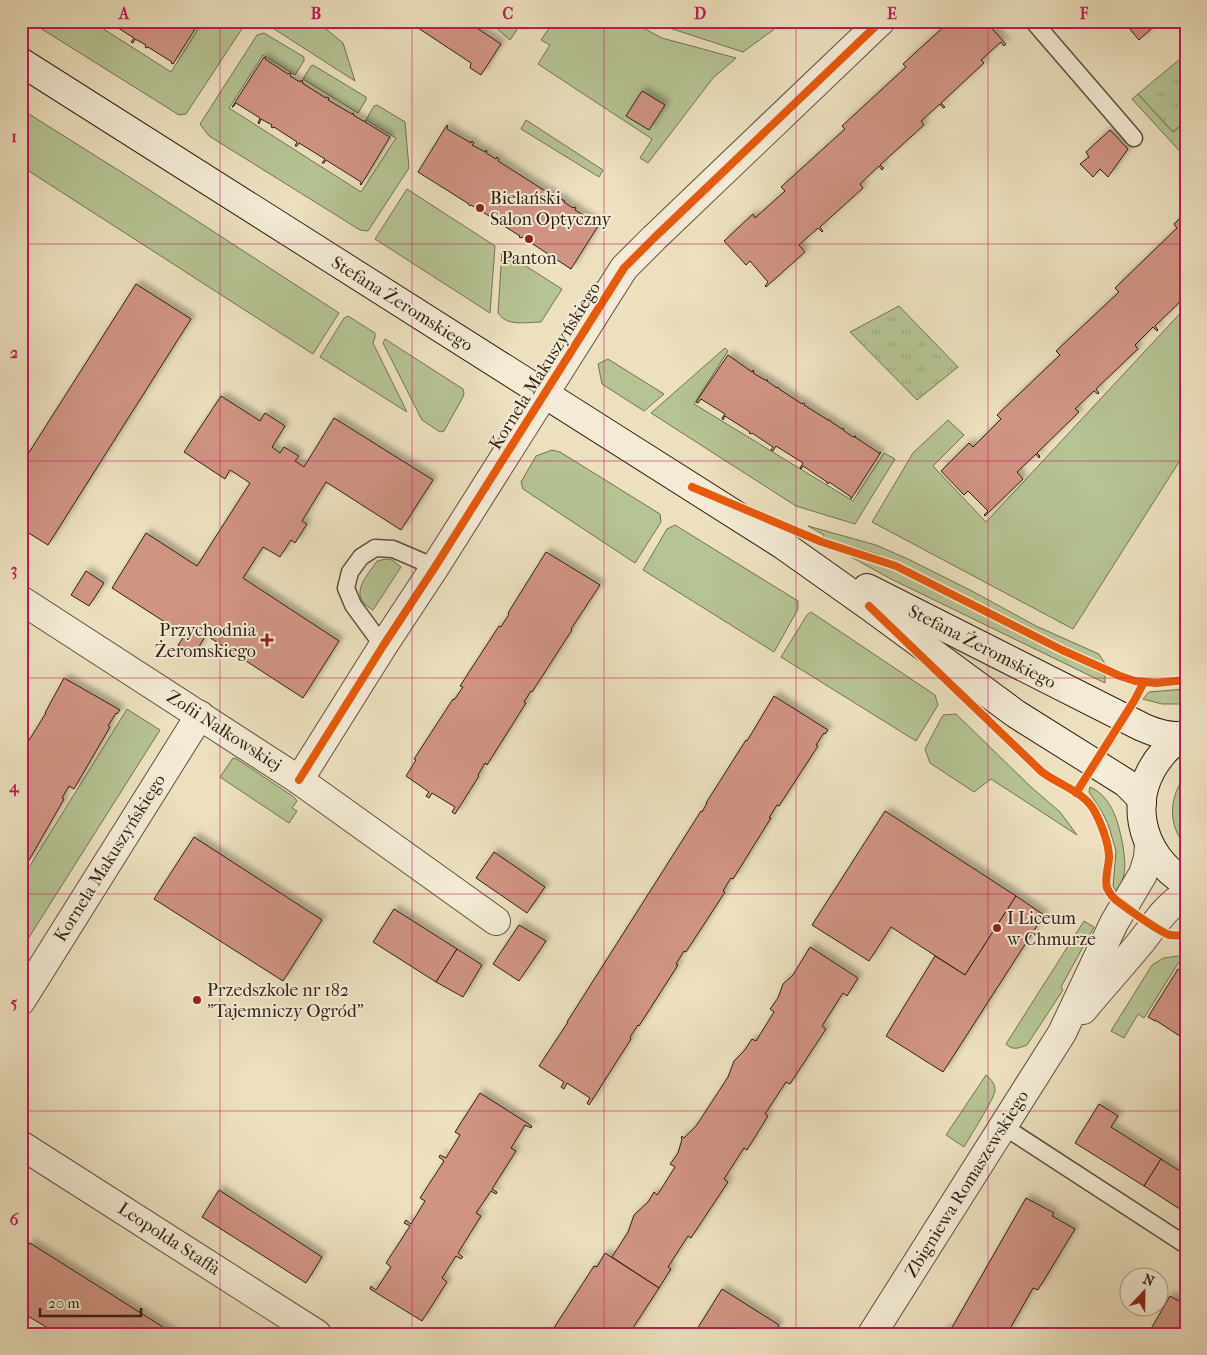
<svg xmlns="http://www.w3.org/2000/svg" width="1207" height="1355" font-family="'IM FELL French Canon',serif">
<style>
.grass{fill:#b6c393;stroke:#727154}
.park{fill:url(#park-tufts);stroke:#727154}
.building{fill:#d09483;stroke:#2f1f14;filter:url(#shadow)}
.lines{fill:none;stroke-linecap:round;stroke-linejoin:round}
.service-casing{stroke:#5e4f3e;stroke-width:19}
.minor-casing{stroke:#5e4f3e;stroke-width:30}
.tertiary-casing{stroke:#5e4f3e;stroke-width:30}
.secondary-casing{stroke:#2f1f14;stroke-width:30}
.service{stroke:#f3ebd5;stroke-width:16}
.minor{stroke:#f3ebd5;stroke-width:28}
.tertiary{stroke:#f3ebd5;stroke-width:28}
.secondary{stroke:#f3ebd5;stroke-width:28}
.cycleway-casing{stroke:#f3ebd5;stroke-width:11}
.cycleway{stroke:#e8590c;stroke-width:8}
.grid{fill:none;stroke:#c2185b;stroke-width:1;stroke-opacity:0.55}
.poi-dot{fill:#8f2418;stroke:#f3ebd5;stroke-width:2}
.labels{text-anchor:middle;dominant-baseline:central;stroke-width:4;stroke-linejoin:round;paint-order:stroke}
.poi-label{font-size:18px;fill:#2f1f14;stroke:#f3ebd5;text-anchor:start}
.street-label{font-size:18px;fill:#2f1f14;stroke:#f3ebd5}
.neatline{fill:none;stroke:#c2185b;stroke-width:2}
.grid-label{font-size:16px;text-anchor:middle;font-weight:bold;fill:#c2185b}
</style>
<defs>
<pattern id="park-tufts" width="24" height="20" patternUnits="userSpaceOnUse" patternTransform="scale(1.25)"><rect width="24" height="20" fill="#b6c393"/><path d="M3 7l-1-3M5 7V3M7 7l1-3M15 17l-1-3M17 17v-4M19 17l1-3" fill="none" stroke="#9da77e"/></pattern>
<filter id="shadow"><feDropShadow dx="4.5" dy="-4.5" stdDeviation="2.5" flood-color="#0004"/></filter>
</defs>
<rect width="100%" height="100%" fill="#ece0be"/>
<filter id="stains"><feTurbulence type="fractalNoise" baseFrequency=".004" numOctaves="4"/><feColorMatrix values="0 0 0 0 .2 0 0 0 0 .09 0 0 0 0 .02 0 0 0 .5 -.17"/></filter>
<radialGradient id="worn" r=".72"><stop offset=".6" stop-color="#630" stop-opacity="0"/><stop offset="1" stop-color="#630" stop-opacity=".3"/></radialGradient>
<g class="grass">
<polygon points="29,21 91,21 171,72 203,21 244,21 245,24 186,114 179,115"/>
<polygon points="270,21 316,21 343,43 355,81 268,25"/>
<polygon points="488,21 523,21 510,40"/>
<polygon points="554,21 630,21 662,38 736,58 713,78 648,163 640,158 652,139 538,64 550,45 541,40"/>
<polygon points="648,21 783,21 784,22 743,52"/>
<polygon points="264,33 304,57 304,61 295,75 263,55 229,108 361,192 396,138 366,120 374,106 377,105 405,122 409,168 368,231 360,230 209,136 200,124 257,35"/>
<polygon points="313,65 366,97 366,100 358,113 303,79 311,66"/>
<polygon points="1138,94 1173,132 1186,121 1186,158 1132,99"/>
<polygon points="21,109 134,180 339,313 313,354 21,166"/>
<polygon points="526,120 603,170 599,177 521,129"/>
<polygon points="407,189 495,246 490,313 375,239"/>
<path d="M502,251L562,289L541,322C526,322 507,327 498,313Z"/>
<polygon points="1186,307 1186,451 1073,629 872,522 913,453 948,420 964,435 933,466 986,522"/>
<polygon points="348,316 375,333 375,337 373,343 407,412 320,357 344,318"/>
<polygon points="385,339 463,389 464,393 463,397 444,431 440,432 422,420 383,343"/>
<polygon points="725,348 728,351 694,404 853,501 884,453 895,459 855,524 796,506 651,413"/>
<polygon points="608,359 664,394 644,411 602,384 598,364"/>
<polygon points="552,450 560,452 660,514 661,522 635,563 523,489 521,482 536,456"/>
<polygon points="675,525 798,601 798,609 774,652 643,570 667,529"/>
<polygon points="808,526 876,545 908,559 972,591 1036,626 1099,654 1107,667 894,561 874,553 823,538 824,535"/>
<polygon points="844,553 890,568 1030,639 1105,675 1105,683 891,579"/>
<path d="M386,559L392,560L401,567L373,610C370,608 365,605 363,602C353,589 370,572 377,561Z"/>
<polygon points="811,612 935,695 938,705 916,741 781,657 807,615"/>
<polygon points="1186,689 1186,704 1162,704 1143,699 1149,692"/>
<polygon points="127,709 160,730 21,950 21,880"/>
<polygon points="956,714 1031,787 1060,812 1077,835 991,779 974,792 930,763 925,749 943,715"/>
<polygon points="233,758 237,759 294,797 297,801 292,808 297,811 289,823 220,777"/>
<path d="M1186,774V847C1167,824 1169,797 1186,774Z"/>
<path d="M1090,787C1113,797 1119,825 1123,846C1124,855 1126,865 1124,874C1123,880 1121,886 1117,892L1113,887L1116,851L1108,824L1102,812L1089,792Z"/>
<path d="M1084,921L1094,927L1061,987L1063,990L1027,1045C1019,1048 1013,1051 1006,1044Z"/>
<polygon points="1186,955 1186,966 1179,962 1144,1018 1138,1014 1124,1038 1111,1031 1152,965 1164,958"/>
<path d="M986,1075C992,1080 995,1084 995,1091C994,1099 969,1138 964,1147L946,1135Z"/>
</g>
<g class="park">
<polygon points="1186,54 1186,121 1173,132 1138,94"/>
<polygon points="899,306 958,367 917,400 850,332"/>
</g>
<g class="building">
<polygon points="108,21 200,21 173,64 171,63 172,62 148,47 147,48 145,47 146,45 135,39 133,43 131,42 134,38 110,23 108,27 106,26"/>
<polygon points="412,21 466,21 501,44 481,75 470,68 471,63 412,24 409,28 408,27"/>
<polygon points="950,21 985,21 1006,44 1004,46 1001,42 981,60 984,63 941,103 945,107 943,108 940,104 921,121 924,125 880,165 884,168 882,170 879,166 860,184 863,188 820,227 823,231 822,232 818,228 799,245 805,252 766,287 765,286 768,282 750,261 746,265 724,241 753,214 755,218 785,191 781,187 845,129 842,126 906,67 903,64"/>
<polygon points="1123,21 1160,21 1139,40"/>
<polygon points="264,57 266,58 265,59 288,74 289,73 291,74 290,76 300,82 301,80 303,81 302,83 326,98 327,97 329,98 328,100 352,114 353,113 354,114 353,115 363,121 366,121 365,122 390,137 361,185 360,184 361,182 326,160 324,163 322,163 325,159 299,143 297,146 295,146 297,142 274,127 273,128 271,127 272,125 261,119 259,124 258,123 260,118 236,103 233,107 232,107"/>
<polygon points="642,91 665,105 649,130 626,116"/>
<polygon points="447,125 448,126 447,129 471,143 472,141 474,143 472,145 485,152 486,150 487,151 486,153 496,159 497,157 499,159 498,161 547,192 547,191 550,192 549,193 561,200 561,199 565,201 564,202 573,208 574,207 576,208 575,210 598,224 598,223 600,223 571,269 522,237 521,238 519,237 520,236 496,221 493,221 494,219 471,205 470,206 468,204 469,204 418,172"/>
<polygon points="1110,130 1128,149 1108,177 1100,169 1093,177 1080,164 1089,157 1086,152"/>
<polygon points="1186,212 1186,296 1155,326 1158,330 1157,331 1153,327 1135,345 1138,349 1096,389 1099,393 1098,394 1094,391 1075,409 1079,412 1037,453 1040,456 1039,458 1036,454 1017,472 1023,479 985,516 984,515 988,511 968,491 964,495 941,471 969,443 973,447 1001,419 997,415 1060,355 1056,351 1119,292 1115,288 1177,228 1174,224"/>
<polygon points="136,284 191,319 48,545 22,529 21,530 21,465"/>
<polygon points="728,355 752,372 753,370 754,372 753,373 765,380 768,380 767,381 777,388 778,387 779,389 802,404 803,403 805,404 804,405 828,420 830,420 830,421 842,429 842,428 844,429 843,430 853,437 856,436 855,437 879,453 881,452 851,499 851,497 829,482 828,484 826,482 827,482 803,466 801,469 800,468 803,463 776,446 773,451 771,450 773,447 752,433 751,434 749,433 750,432 725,416 723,420 722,418 725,414 701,399 698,403 696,402"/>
<polygon points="221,396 260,421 265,413 285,426 272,447 280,453 284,447 299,456 295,461 304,467 334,418 433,480 401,530 326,482 302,521 307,524 295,543 291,540 280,557 263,547 243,578 339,641 303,698 206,635 194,655 178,645 185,635 112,588 146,533 197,566 250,483 230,470 225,479 184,452"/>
<polygon points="546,552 600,585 571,629 572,630 532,692 531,691 524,702 526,703 487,765 485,763 478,775 479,776 455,814 452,812 455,807 432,793 429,798 426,796 429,792 406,776 416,760 414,759 453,699 454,700 463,687 460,686 499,626 501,627 509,614 508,613"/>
<polygon points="86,571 104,583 89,606 71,595"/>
<polygon points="64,678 120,710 117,714 116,713 108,726 110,727 74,789 69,786 62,798 64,799 28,862 23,859 21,862 21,753 46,713 45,713"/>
<polygon points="774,696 828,730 825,734 824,733 816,745 818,746 779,806 777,805 769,818 771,818 733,879 731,878 723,891 725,892 686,952 684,951 676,964 678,965 639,1026 638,1025 630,1037 631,1039 589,1105 587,1103 590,1098 567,1083 564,1089 561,1087 564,1082 539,1066 568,1022 567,1022 701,811 702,812 707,803 706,803 746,740 747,741"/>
<polygon points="885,811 1016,896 965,975 891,927 869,961 812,925"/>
<polygon points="194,837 322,920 283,981 154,899"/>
<polygon points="494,852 545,887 527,913 476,878"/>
<polygon points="1016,896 1044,915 943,1072 886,1036 935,956 965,975"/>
<polygon points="394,909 457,949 436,982 373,942"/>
<polygon points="519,925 546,941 519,981 493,964"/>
<polygon points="810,947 858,978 847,996 843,993 822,1026 826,1029 790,1084 786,1082 765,1114 768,1116 747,1150 744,1148 724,1179 728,1182 691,1238 688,1236 668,1267 671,1269 659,1288 612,1257 628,1232 634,1215 648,1202 654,1192 657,1195 658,1194 675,1167 670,1164 678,1153 682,1139 681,1138 682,1136 684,1138 696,1126 728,1077 734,1061 744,1051 752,1039 756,1041 774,1012 770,1009 778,998 783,984 793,975"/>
<polygon points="457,949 482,965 463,997 436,982"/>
<polygon points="1178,969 1186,975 1186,1040 1155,1020 1155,1021 1148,1017"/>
<polygon points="480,1093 532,1126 531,1128 525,1125 511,1148 516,1151 492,1189 497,1192 496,1194 491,1191 476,1213 481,1216 458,1253 463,1257 461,1259 456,1256 442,1278 447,1282 422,1321 370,1289 371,1286 376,1290 391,1267 386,1263 410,1226 404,1223 406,1220 411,1224 425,1201 420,1198 444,1161 439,1157 440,1155 446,1158 460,1135 455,1132"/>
<polygon points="1099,1104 1118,1116 1111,1127 1161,1159 1144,1186 1075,1143"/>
<polygon points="1161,1159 1186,1175 1186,1213 1144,1186"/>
<polygon points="219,1190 322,1257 306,1283 202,1217"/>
<polygon points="1026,1198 1054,1213 1052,1216 1075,1229 1038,1290 1033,1288 1007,1334 943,1334 945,1329 950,1331"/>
<polygon points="30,1243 174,1334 51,1334 53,1331 21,1312 21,1257"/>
<polygon points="605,1253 659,1288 629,1334 550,1334 594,1266 597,1267"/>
<polygon points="722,1289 779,1325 774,1334 694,1334"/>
<polygon points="1170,1296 1186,1305 1186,1334 1148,1334"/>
</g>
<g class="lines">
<defs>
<g id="service">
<polyline points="1033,21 1134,138"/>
<polyline points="383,646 353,605 346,588 350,572 361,557 375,548 393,549 435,567"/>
<polyline points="1003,1126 1186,1245"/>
</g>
<g id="minor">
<polyline points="21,600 299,780 496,921"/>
<polyline points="299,780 383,646 435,567 624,268 654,238 881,21"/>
<polyline points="21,1001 200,715"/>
<polyline points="21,1145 317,1334"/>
</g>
<g id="tertiary">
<path d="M1083,1010C1102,987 1122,965 1141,942C1156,923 1165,907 1186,894"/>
<polyline points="872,1334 1062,1033 1114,923 1143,874 1148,858 1149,844"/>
</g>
<g id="secondary">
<polyline points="21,62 783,545 869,606 1016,714 1126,783 1139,796 1142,803"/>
<path d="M867,588L1142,727C1156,733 1170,738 1186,735"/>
<path d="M1186,736C1178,740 1170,745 1164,752C1126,795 1138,854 1186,883"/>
</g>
</defs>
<use href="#service" class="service-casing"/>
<use href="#minor" class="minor-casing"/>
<use href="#tertiary" class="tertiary-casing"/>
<use href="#secondary" class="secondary-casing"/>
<use href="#service" class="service"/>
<use href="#minor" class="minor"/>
<use href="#tertiary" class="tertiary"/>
<use href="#secondary" class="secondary"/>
<defs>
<g id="cycleway">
<polyline points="692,487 822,542 896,566 1062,650 1120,676 1135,681 1156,683 1186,680"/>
<path d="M869,606L1042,772C1058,784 1081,791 1092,807C1100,820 1109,843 1109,857C1109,867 1104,878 1107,888C1109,892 1112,897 1116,900C1125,907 1161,933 1170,935C1175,936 1181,935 1186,935"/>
<polyline points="299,780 383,646 435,567 624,268 654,238 881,21"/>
<polyline points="1076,793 1134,701 1144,682"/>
</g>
</defs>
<use href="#cycleway" class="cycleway-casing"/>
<use href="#cycleway" class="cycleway"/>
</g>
<path class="grid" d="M220,21V1334M412,21V1334M604,21V1334M796,21V1334M988,21V1334M21,244H1186M21,461H1186M21,678H1186M21,894H1186M21,1111H1186"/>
<g class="poi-dot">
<circle cx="480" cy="208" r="5"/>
<circle cx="529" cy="239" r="5"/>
<path d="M264.5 632.5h5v5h5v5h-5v5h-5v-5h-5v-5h5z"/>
<circle cx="997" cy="928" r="5"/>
<circle cx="197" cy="1000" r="5"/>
</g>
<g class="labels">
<g class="poi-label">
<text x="490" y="198">Bielański<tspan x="490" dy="21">Salon Optyczny</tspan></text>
<text x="529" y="258" text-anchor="middle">Panton</text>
<text x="256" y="630" text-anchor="end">Przychodnia<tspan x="256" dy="21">Żeromskiego</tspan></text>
<text x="1007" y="918">I Liceum<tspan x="1007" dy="21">w Chmurze</tspan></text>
<text x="207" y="990">Przedszkole nr 182<tspan x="207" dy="21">"Tajemniczy Ogród"</tspan></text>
</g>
<g class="street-label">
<text transform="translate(402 304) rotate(32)">Stefana Żeromskiego</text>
<text transform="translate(545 366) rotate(-58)">Kornela Makuszyńskiego</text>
<text transform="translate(982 647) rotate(27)">Stefana Żeromskiego</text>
<text transform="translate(224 731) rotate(33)">Zofii Nałkowskiej</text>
<text transform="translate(110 858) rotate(-58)">Kornela Makuszyńskiego</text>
<text transform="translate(967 1184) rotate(-58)">Zbigniewa Romaszewskiego</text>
<text transform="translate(169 1239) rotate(33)">Leopolda Staffa</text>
</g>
</g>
<rect width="1207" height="1355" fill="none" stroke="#ece0be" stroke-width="55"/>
<g transform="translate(1144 1292) rotate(22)"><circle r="24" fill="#f3ebd5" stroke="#a59988"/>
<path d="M0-4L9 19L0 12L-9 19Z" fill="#8f2418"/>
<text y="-8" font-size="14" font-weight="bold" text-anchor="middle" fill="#2f1f14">N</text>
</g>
<path d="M40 1308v8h101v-8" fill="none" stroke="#2f1f14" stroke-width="2.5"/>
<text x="48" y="1308" font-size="15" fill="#2f1f14" stroke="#f3ebd5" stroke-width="4" paint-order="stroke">20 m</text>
<rect x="28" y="28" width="1152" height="1300" class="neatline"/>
<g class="grid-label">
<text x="124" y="19">A</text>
<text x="316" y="19">B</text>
<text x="508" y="19">C</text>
<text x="700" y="19">D</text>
<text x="892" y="19">E</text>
<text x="1084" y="19">F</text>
<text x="14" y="142">1</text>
<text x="14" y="358">2</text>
<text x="14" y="575">3</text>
<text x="14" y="792">4</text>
<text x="14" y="1008">5</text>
<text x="14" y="1225">6</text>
</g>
<rect width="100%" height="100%" filter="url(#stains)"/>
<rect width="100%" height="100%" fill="url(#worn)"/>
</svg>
